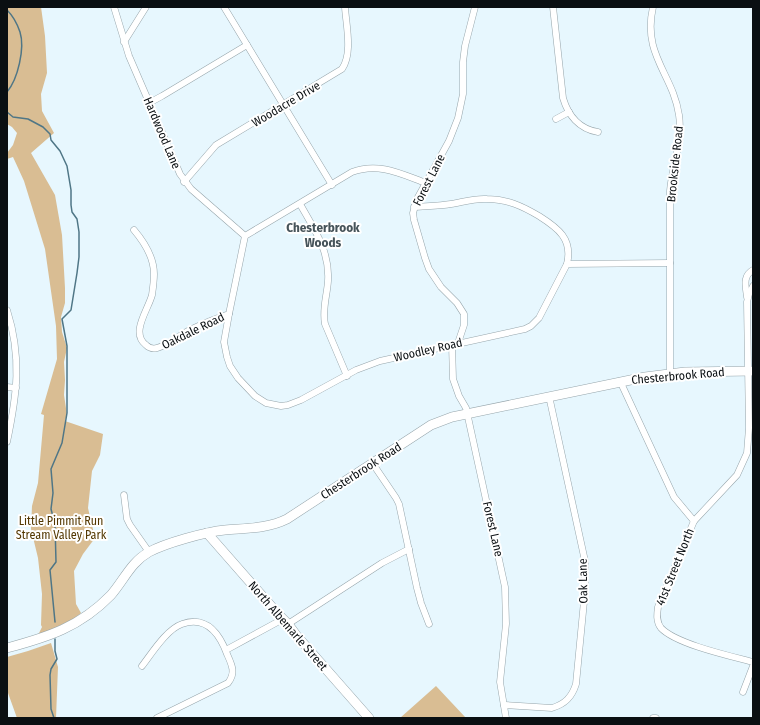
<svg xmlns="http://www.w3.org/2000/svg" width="760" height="725" font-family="'Fira Sans Condensed',sans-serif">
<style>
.green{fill:#d9bd93}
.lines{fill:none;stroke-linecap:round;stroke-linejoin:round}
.stream{stroke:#4f7686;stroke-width:1.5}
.street-casing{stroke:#96a5ab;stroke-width:7}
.secondary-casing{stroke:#96a5ab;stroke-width:10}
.street{stroke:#fff;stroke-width:6}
.secondary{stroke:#fff;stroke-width:9}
.labels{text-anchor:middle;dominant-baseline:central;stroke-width:4;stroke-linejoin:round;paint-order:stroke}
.street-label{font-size:12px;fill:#0a0f12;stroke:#fff}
.park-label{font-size:12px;fill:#533700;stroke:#fff}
.neighbourhood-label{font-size:13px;font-weight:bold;fill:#47545a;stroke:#fff}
</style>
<rect width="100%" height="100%" fill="#e7f7fe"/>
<g class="green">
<polygon points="7,7 41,7 45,36 47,73 41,94 42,111 54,133 31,153 55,195 62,235 65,288 65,303 61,317 62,332 67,348 64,362 65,380 64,395 67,415 65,421 103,434 100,455 92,471 88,508 95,538 83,554 74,571 76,604 81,613 75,618 37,637 42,627 41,625 42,594 38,558 31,529 32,506 38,483 44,415 41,414 57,359 56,326 45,249 24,181 13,157 7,159 7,153 13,145 17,133 12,127 7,124"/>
<polygon points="51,643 58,667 56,718 17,718 8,693 7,657 28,651"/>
<polygon points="436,686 466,718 400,718"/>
</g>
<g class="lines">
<g class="stream">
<path d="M7,10C13,16 17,23 20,32C25,48 18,79 7,92"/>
<polyline points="7,112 13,117 28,119 43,127 50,134 51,140 60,151 67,166 71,190 71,205 72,212 77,219 79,232 79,257 77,273 71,310 62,319 67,346 67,413 62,443 51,469 53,493 51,509 55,524 56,562 50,570 55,622"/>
<polyline points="54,718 51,709 50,675 51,669 57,659 55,651 55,639"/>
</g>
<defs>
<g id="street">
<polyline points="114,7 129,56 180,174 191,189 245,236"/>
<polyline points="224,7 332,185"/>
<path d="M553,7L563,98C568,115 579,129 598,132"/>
<path d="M653,7C642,55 673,74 679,115C683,141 672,166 670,191V374"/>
<polyline points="124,42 146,7"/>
<polyline points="149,103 162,96 247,45"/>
<polyline points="556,119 569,112"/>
<path d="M184,182L216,145L342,69C353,53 346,25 345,7"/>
<path d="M300,204C314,229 330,251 328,281C327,296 322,309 325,324L347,376"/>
<path d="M414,207C426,206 439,206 451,204C463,202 475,198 487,199C507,199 522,206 539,216C558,228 573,239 567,264"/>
<path d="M134,230C145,243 154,257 154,274C154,280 153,288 152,295C148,310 130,333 146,345C149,348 153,349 157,348C169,345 181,334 192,329C204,323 217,318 229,314L245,236L260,227L352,172C379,162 401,174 426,183"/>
<path d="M753,286L749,294L747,302L749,428L747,453L737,475L694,521L658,607C657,614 656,622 661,628C676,644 730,656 753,662"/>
<path d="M747,297C746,287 742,276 753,270"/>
<path d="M7,310C22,357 17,395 7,442"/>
<polyline points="229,314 224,342 227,357 230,366 238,378 255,396 266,403 281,406 288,405 301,400 356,370 380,361 525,329 531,326 539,318 567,264 670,263"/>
<polyline points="458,343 464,325 464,314 457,303 441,287 429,269 425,258 414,220 413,213 417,199 449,141 458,118 463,94 463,62 465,46 475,7"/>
<polyline points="452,345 453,379 459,396 466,408 505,587 506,624 500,682 506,718"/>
<polyline points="620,381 674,497 694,521"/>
<polyline points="7,387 16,388"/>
<polyline points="373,464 396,498 399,504 417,588 421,603 429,624"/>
<polyline points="124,495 127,519 130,525 149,552"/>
<polyline points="288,624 382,563 409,549"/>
<polyline points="226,650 283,619"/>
<path d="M142,666C152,653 167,629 182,624C207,615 220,635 227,654C232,665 236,673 228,683L157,718"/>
<polyline points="743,692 753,666"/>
<path d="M504,705L552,708C565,704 572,697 576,684L585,591V561L549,396"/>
<polyline points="653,718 656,718"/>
</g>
<g id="secondary">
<polyline points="207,533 279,615 288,624 296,635 369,718"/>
<path d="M7,648C48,637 80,627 111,595C124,580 131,562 149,552C166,543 205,532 225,530C246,528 267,529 287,519L431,425L452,417L645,377L685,372L753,371"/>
</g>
</defs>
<use href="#street" class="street-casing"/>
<use href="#secondary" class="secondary-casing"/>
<use href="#street" class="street"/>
<use href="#secondary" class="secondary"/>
</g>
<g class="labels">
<g class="street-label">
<text transform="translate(286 104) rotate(-31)">Woodacre Drive</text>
<text transform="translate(162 133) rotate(67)">Hardwood Lane</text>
<text transform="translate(675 164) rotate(-84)">Brookside Road</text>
<text transform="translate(429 180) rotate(-63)">Forest Lane</text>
<text transform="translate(193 331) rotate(-26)">Oakdale Road</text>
<text transform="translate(428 350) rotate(-13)">Woodley Road</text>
<text transform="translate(678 376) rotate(-5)">Chesterbrook Road</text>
<text transform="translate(361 471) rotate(-33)">Chesterbrook Road</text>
<text transform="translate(493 529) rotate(77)">Forest Lane</text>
<text transform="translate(675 567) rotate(-68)">41st Street North</text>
<text transform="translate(583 581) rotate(-91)">Oak Lane</text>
<text transform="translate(288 626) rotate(49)">North Albemarle Street</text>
</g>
<g class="park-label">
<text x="61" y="521">Little Pimmit Run<tspan x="61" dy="14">Stream Valley Park</tspan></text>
</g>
<g class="neighbourhood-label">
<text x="323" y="227">Chesterbrook<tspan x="323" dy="15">Woods</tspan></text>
</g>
</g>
<rect width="760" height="725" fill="none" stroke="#0a0f12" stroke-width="16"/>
</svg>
